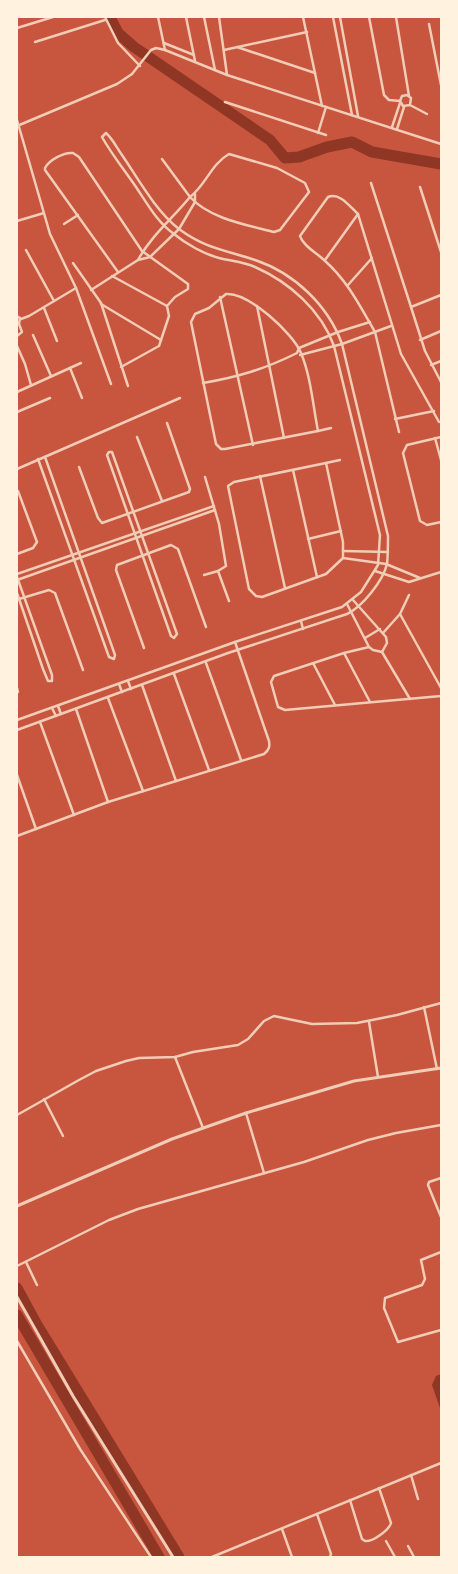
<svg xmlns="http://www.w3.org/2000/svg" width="458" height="1574" font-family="'Work Sans',sans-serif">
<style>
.water{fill:#8f3625}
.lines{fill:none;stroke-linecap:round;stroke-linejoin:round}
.river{stroke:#8f3625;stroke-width:11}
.minor{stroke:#f1ccb7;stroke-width:2.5}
.tertiary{stroke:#f1ccb7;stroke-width:3}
</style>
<rect width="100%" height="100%" fill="#c8553d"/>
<polygon class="water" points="441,1374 441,1411 432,1385 436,1376"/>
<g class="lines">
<g class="river">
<polyline points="110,17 118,33 134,47 270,140 285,158 299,157 327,147 352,142 372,152 441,164"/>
<polyline points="17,1288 36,1323 179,1557"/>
<polyline points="17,1315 159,1557"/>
</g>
<g class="minor">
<polyline points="105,17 118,43 140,66"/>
<polyline points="158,17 165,50"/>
<polyline points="186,17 195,61"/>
<polyline points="204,17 215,70"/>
<polyline points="219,17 227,75"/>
<polyline points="303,17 322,106"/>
<polyline points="333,17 352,115"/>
<polyline points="340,17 358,116"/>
<polyline points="369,17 384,95 389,100 400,101"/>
<polyline points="396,17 409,96"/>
<polyline points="429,24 441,85"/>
<polyline points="17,28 53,17"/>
<polyline points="35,42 105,20"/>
<polyline points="164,43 194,55"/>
<polyline points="237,47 315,73"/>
<polyline points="224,50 307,32"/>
<polyline points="225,102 326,135"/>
<polyline points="410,105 411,98 407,95 402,96 400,101 403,106 410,105 427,114"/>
<polyline points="17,120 50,234 76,288 111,384"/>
<polyline points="17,126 117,84 132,74 151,50 156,48 165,50 227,75 441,144"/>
<polyline points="392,127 400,103"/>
<polyline points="397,129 404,107"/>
<polyline points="318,133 326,107"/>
<polyline points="371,183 411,307"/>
<polyline points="420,187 441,252"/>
<polyline points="17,221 44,213"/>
<polyline points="64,224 78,215"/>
<polyline points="26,250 54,301"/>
<path d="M138,260C151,236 173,218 190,197C206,185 211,164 229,154L277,168L305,183L309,192L280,230L274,232C247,225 210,219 190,197L162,159"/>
<polyline points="325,260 358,214"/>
<polyline points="73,263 101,303 128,386"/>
<path d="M118,272L45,170V168C49,160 64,152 73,153L79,157L142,251L188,284V289L175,297L167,306L169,316L159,346L121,367"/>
<polyline points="112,276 167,306"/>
<polyline points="348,285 372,258"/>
<polyline points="91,290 138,260 150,257 179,229 195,202 195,194"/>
<path d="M226,294C248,292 293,333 301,353C311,377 313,406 318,431L225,449H221L216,444L191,322L195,314L209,308Z"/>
<polyline points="441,295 411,307 425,351 441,382"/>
<polyline points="220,297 253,445"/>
<polyline points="101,304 161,340"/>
<polyline points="257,306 284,438"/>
<polyline points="44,308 57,341"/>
<polyline points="17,316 21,319 29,316 76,288"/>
<polyline points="33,335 51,376"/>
<polyline points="17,336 22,332 19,324 20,318"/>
<polyline points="420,340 441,331"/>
<polyline points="17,346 25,364 31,385"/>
<polyline points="300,355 342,344 391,326"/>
<polyline points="431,365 441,361"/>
<polyline points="70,368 82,398"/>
<path d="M203,383C238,377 265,369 297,353L299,348L338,332L370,322"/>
<polyline points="17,392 81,363"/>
<polyline points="17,412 50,398"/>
<polyline points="395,419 434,411"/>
<polyline points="318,431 331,428"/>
<path d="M399,432L375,332C360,306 347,280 324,260C317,253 303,246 300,236L328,197C340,192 350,207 358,214L401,354L439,422"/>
<polyline points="137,437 162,501"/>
<polyline points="441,437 407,445 403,453 420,521 427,525 441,522"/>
<polyline points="435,438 441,460"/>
<polygon points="109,452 112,452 177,634 174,638 171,636 107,455"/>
<polyline points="38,459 109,657 114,659 115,655 45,457"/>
<polygon points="326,463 343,542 343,558 326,574 262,597 256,596 249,589 228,486 234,482"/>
<polyline points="326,463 340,460"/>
<polyline points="79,467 98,518 102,523 189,492 190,489 167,423"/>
<polyline points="17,469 180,398"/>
<polyline points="293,470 317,577"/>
<polyline points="260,476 285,588"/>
<polyline points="205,477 219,524 226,566 218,571 229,601"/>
<polyline points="308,539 341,531"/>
<polyline points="343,551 388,552"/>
<polyline points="17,554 33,548 37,542 18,491"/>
<polyline points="343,558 386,564 420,578"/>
<polyline points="375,571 409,582 441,572"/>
<polyline points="17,574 214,506"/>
<polyline points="204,575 218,571"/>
<polyline points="17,577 52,675 52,681 48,681 43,669 17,593"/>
<polyline points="17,580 215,510"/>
<polyline points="19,599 49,590 55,593 83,670"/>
<polyline points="347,604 369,647 373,650 382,652 387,643 386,637 353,600"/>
<polyline points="400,614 441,688"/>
<polyline points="301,621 303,629"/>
<polyline points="383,633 400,614 409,595"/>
<polyline points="365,638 380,629"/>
<polyline points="369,647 344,653 274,676 271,682 278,707 285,710 441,696"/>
<polyline points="144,648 116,570 117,565 171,545 178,549 206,627"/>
<polyline points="382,652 410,699"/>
<polyline points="344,653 370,702"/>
<polyline points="206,663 241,760"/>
<polyline points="313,663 335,705"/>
<polyline points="174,674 209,770"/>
<polyline points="128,681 131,689"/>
<polyline points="119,684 122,692"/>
<polyline points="142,685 176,781"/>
<polyline points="17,688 18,692"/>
<polyline points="108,698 143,791"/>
<polyline points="58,706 61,714"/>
<polyline points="52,708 56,716"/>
<polyline points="76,709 108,802"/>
<path d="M17,720L235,642L342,607L361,592L378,565L380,535L334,346C321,310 289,282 255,267C244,262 231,261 219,258C204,254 186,244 174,234C158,223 148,205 138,190C126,172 112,155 102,137L106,133C112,138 117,148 122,155C139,180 155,210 179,229C206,249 226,250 255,260C294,273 328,305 342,344L388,536C388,545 388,555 387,564C383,581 362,607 347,614L228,653L17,730"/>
<polyline points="40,722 74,815"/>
<polyline points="17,775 36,829"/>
<path d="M17,836L108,802L264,754C269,750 270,747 269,741L235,642"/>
<polyline points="424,1007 437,1069"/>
<polyline points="369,1022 378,1077"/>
<polyline points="175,1057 203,1128"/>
<polyline points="44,1099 63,1136"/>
<polyline points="246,1113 264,1173"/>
<polyline points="17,1115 79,1080 96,1071 126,1061 139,1058 175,1057 193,1052 238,1045 248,1039 264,1021 274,1016 312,1024 357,1023 397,1015 441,1003"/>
<polyline points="441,1178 429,1182 428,1185 441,1217"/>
<polyline points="441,1252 421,1260 425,1279 422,1285 385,1298 384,1308 398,1342 441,1330"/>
<polyline points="26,1262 37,1285"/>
<polyline points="17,1266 109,1220 138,1209 304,1162 368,1140 396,1133 441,1125"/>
<polyline points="17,1341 80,1449 151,1557"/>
<polyline points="411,1475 418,1499"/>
<path d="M350,1500L362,1539L365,1541C373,1542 389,1530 391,1523L379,1488"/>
<polyline points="317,1514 331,1554 330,1557"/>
<polyline points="282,1529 292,1557"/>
<polyline points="386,1541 395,1557"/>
<polyline points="408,1546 414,1557"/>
<polyline points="212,1557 441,1463"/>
</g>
<g class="tertiary">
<polyline points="17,1206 172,1139 246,1113 354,1081 441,1068"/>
<polyline points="17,1297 73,1396 173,1557"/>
</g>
</g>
<rect width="458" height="1574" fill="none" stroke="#fff3e0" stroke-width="36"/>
</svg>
